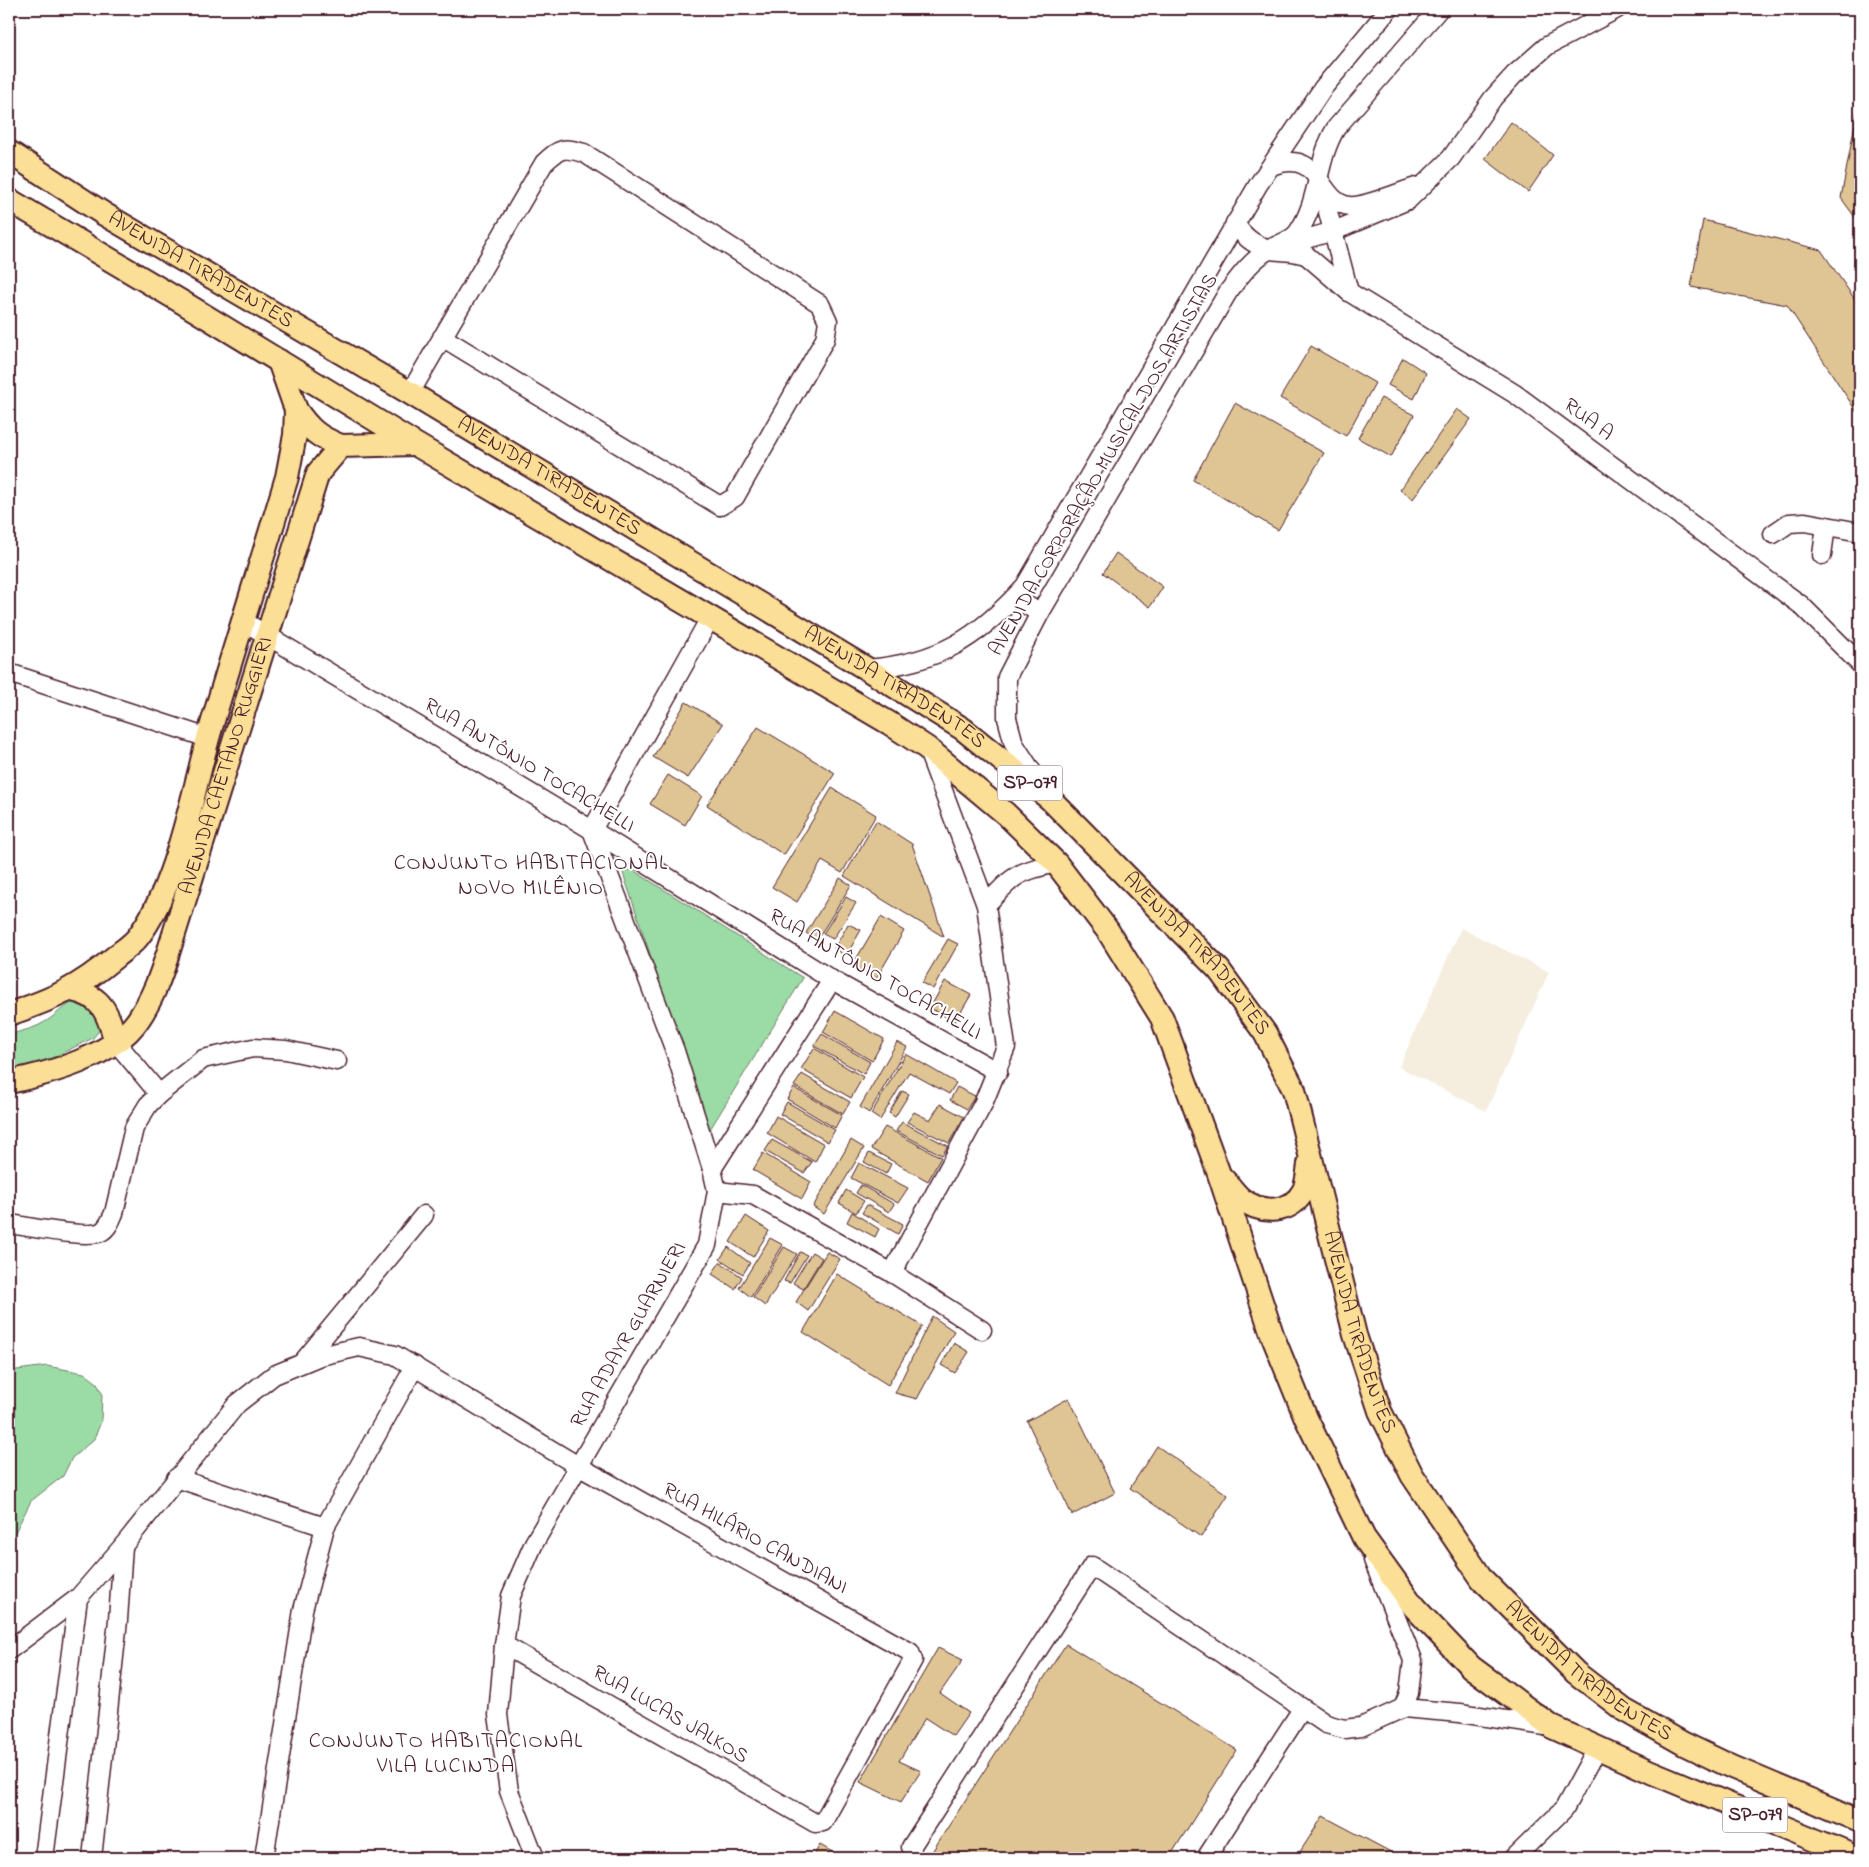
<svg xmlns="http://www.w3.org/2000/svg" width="1869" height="1867" font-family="'Indie Flower',sans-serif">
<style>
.built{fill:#f5eedf}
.green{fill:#9bdba5;stroke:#727d68}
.building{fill:#dfc594;stroke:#4a1f2b}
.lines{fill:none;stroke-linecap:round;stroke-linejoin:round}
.minor-casing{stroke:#4a1f2b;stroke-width:21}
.major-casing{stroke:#4a1f2b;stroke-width:26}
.minor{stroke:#fff;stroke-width:18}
.major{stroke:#fbdf96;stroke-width:22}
.labels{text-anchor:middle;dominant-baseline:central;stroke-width:4;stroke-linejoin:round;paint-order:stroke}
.shield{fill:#fff;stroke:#80626b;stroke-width:1}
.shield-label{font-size:20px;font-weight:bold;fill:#4a1f2b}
.street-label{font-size:21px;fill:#4a1f2b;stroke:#fff}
.neighbourhood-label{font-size:22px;letter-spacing:1px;fill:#4a1f2b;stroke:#fff}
</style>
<rect width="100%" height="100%" fill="#fff"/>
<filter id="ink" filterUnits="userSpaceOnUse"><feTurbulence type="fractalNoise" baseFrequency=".02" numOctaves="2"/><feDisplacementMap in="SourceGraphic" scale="10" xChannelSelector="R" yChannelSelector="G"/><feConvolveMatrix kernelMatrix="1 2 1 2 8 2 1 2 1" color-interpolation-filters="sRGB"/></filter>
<g filter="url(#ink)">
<polygon class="built" points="1461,928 1549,972 1486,1111 1399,1067"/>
<g class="green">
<polygon points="622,870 633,870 803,978 709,1131"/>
<path d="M79,1001L86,1002L100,1025L98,1032L93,1038L46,1061L9,1069V1035C20,1031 33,1029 43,1023C55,1017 66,1002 79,1001Z"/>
<polygon points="47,1366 84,1373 96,1382 102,1393 101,1422 94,1439 72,1458 63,1476 31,1501 9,1544 9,1371"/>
</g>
<g class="building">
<polygon points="1859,102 1860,103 1860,224 1841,198"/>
<polygon points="1511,122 1553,155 1528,192 1485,159"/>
<polygon points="1703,220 1821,250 1860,307 1860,417 1787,305 1691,287"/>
<polygon points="1311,346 1375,383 1346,436 1280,398"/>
<polygon points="1403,358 1426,373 1414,399 1388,385"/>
<polygon points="1381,398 1414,415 1391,457 1358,438"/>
<polygon points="1235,403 1324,453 1278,530 1193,480"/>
<polygon points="1457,409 1471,419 1413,499 1400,490"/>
<polygon points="1116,553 1163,587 1150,607 1103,573"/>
<polygon points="686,702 723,724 688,778 653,757"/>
<polygon points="758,727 835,773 784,855 707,805"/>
<polygon points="668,775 702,796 685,825 650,804"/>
<polygon points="832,788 876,815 842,873 822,861 797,902 772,887"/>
<polygon points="876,821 912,844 944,937 844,876"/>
<polygon points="840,878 851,885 817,940 806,933"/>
<polygon points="846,897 856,903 833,939 823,934"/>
<polygon points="881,917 904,931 876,979 852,966"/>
<polygon points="848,924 861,930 846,956 834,949"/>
<polygon points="948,939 958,944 933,989 922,983"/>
<polygon points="945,981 971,995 955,1022 930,1008"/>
<polygon points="835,1011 884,1039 872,1061 823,1032"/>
<polygon points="822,1034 870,1062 864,1074 814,1046"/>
<polygon points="897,1042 907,1047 869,1113 860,1107"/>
<polygon points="814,1048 863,1077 851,1098 801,1069"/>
<polygon points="906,1054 956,1083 949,1094 909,1072 880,1120 871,1114"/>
<polygon points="802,1074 850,1102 843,1114 794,1086"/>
<polygon points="957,1087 975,1096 967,1109 950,1100"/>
<polygon points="794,1088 842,1115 835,1128 787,1099"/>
<polygon points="902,1091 909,1094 895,1117 889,1113"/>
<polygon points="787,1102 835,1130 828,1142 780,1114"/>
<polygon points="940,1104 964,1117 949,1143 907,1122 914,1112 930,1120"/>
<polygon points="776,1116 824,1144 815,1162 767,1133"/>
<polygon points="902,1122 948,1146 942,1155 896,1131"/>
<polygon points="885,1127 941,1157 928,1181 871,1149"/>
<polygon points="772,1140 812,1162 804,1173 765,1151"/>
<polygon points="851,1140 864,1148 824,1214 813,1207"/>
<polygon points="763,1153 811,1182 802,1199 753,1170"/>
<polygon points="869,1153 891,1164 886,1174 864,1162"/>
<polygon points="859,1163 908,1188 898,1203 851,1178"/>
<polygon points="861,1185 894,1204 889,1212 856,1193"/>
<polygon points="846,1190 864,1201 856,1213 839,1203"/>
<polygon points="867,1205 903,1224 898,1234 862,1213"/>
<polygon points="852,1212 879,1229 875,1237 847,1222"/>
<polygon points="746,1216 769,1231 753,1257 730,1242"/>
<polygon points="770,1238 783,1245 751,1297 739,1288"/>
<polygon points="728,1247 750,1263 743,1274 720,1259"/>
<polygon points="784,1247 797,1254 765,1306 753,1297"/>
<polygon points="800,1252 807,1255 790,1283 784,1281"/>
<polygon points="812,1252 822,1258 803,1289 793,1283"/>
<polygon points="827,1252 840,1259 808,1311 796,1302"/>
<polygon points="720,1262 742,1277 735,1289 712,1274"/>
<polygon points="837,1274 922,1326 888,1385 803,1332"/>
<polygon points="932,1316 954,1331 917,1399 895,1393"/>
<polygon points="954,1343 969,1352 955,1373 941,1365"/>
<polygon points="1069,1398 1115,1493 1072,1515 1027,1421"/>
<polygon points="1157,1446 1228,1495 1201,1537 1130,1488"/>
<polygon points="1066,1644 1237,1750 1169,1858 928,1858"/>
<polygon points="938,1648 963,1660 940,1693 969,1713 953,1736 925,1718 899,1761 921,1771 901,1802 860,1782"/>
<polygon points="1323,1816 1402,1858 1296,1858"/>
<polygon points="820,1845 843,1858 812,1858"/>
</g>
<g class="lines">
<defs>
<g id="minor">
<path d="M1271,166C1323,147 1316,201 1349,206C1364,208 1403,190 1420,186"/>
<polyline points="1322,189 1349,292"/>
<path d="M1235,223C1243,237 1253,243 1267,250L1334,231L1408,200L1451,158L1493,98L1514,75L1547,46L1617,9"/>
<polyline points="1268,250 1293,252 1306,255 1349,292 1515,394 1801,605 1860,664"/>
<path d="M410,393L544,163C560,148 563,147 584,153L820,304L828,321L825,339L744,481L735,497L720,506L442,337"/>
<polyline points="1773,534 1789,523 1805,522 1860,532"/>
<polyline points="1822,555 1826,526"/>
<polyline points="1014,598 1040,613"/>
<polyline points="243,621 592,830 832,980 998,1072"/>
<path d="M867,669C939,663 978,638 1025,586L1258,185L1323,88L1389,9"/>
<polyline points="9,673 208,738"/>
<path d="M1040,784L1014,744L1007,718V677L1040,613L1228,292C1240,276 1251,261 1268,250C1277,244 1292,241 1298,232C1320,200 1316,161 1336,128L1439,9"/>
<polyline points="592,830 710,618"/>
<path d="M986,905C1014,875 1016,872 1056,863"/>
<polyline points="116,1042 159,1094"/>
<polyline points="712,1169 832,980"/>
<polyline points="717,1191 753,1195 892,1273 982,1330"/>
<path d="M9,1224C27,1226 87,1239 101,1232C108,1228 111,1220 114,1213L134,1128L148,1105L159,1094L203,1059L253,1048L286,1050L337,1061"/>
<polyline points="892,1273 983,1104 1006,1047 986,905 927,748"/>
<polyline points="302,1363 424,1215"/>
<polyline points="176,1478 325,1527"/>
<polyline points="1373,1560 1413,1660 1409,1693 1403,1708"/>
<polyline points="9,1650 78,1598 123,1546 237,1404 274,1375 320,1356 359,1347 395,1355 578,1466 910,1652 913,1660 823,1822 815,1823 504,1645"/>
<polyline points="911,1847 1092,1566 1326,1724 1344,1729 1361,1727 1403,1708 1460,1713 1552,1727"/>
<polyline points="44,1858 78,1598"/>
<polyline points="92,1858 118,1620 123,1546"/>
<polyline points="264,1858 303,1610 325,1527 415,1366"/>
<polyline points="535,1858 509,1791 498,1715 504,1645 511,1596 534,1543 707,1245 717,1191 712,1169 675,1051 592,830"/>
<polyline points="1206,1858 1302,1709"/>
<polyline points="1514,1858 1564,1809 1597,1748"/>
</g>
<g id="major">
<path id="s1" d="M9,152L104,214L410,393L867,669L963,729L1050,799L1219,970L1265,1033L1294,1090L1355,1335L1380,1411L1412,1475L1482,1579L1576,1673L1624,1710L1684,1744L1732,1767L1860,1821"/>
<polyline points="9,200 187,305 415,444 889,723 927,748 1006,814 1056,863 1108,931 1162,1018 1219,1174 1273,1337 1306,1418 1364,1538 1414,1607 1471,1667 1552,1727 1651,1772 1858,1858"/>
<path d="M296,410C310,430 318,437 341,446"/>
<path d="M72,990C103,996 108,1014 116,1042"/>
<path d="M9,1014C54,999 78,988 115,957C122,951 132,945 138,937C175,889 192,797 208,738C233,651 261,564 287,477L295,435L296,410L279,361"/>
<path id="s2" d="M9,1082C51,1073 112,1057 138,1020C153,998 161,975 169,950L318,473L341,446L414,444"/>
<path d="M1223,1179C1229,1185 1234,1193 1241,1199C1261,1214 1291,1215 1304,1190C1307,1183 1308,1172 1309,1164"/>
</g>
</defs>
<use href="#minor" class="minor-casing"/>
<use href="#major" class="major-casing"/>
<use href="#minor" class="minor"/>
<use href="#major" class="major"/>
</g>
</g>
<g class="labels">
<g class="shield">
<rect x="997.5" y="765.5" width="65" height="35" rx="4"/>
<rect x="1722.5" y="1797.5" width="65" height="35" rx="4"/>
</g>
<g class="shield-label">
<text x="1030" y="783">SP-079</text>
<text x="1755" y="1815">SP-079</text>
</g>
<g class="street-label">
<text stroke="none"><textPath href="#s1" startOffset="225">AVENIDA TIRADENTES</textPath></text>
<text transform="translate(1588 420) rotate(37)">RUA A</text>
<text transform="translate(1104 465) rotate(-60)">AVENIDA CORPORAÇÃO MUSICAL DOS ARTISTAS</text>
<text stroke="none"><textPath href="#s1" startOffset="630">AVENIDA TIRADENTES</textPath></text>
<text stroke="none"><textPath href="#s1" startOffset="1035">AVENIDA TIRADENTES</textPath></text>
<text stroke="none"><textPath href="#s2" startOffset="416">AVENIDA CAETANO RUGGIERI</textPath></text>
<text transform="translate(529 766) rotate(31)">RUA ANTÔNIO TOCACHELLI</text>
<text stroke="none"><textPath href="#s1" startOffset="1440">AVENIDA TIRADENTES</textPath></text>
<text transform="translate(875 975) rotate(30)">RUA ANTÔNIO TOCACHELLI</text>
<text stroke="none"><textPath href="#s1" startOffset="1860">AVENIDA TIRADENTES</textPath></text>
<text transform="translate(629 1335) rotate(-60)">RUA ADAYR GUARNIERI</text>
<text transform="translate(755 1539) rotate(29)">RUA HILÁRIO CANDIANI</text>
<text stroke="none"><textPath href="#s1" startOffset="2280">AVENIDA TIRADENTES</textPath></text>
<text transform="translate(670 1715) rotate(30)">RUA LUCAS JALKOS</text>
</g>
<g class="neighbourhood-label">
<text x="531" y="864">CONJUNTO HABITACIONAL<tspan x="531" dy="25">NOVO MILÊNIO</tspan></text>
<text x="446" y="1742">CONJUNTO HABITACIONAL<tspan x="446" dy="25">VILA LUCINDA</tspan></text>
</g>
</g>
<rect width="1869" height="1867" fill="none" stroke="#fff" stroke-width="30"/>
<rect x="15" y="15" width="1839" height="1837" fill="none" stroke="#4a1f2b" stroke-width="2" filter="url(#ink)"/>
</svg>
